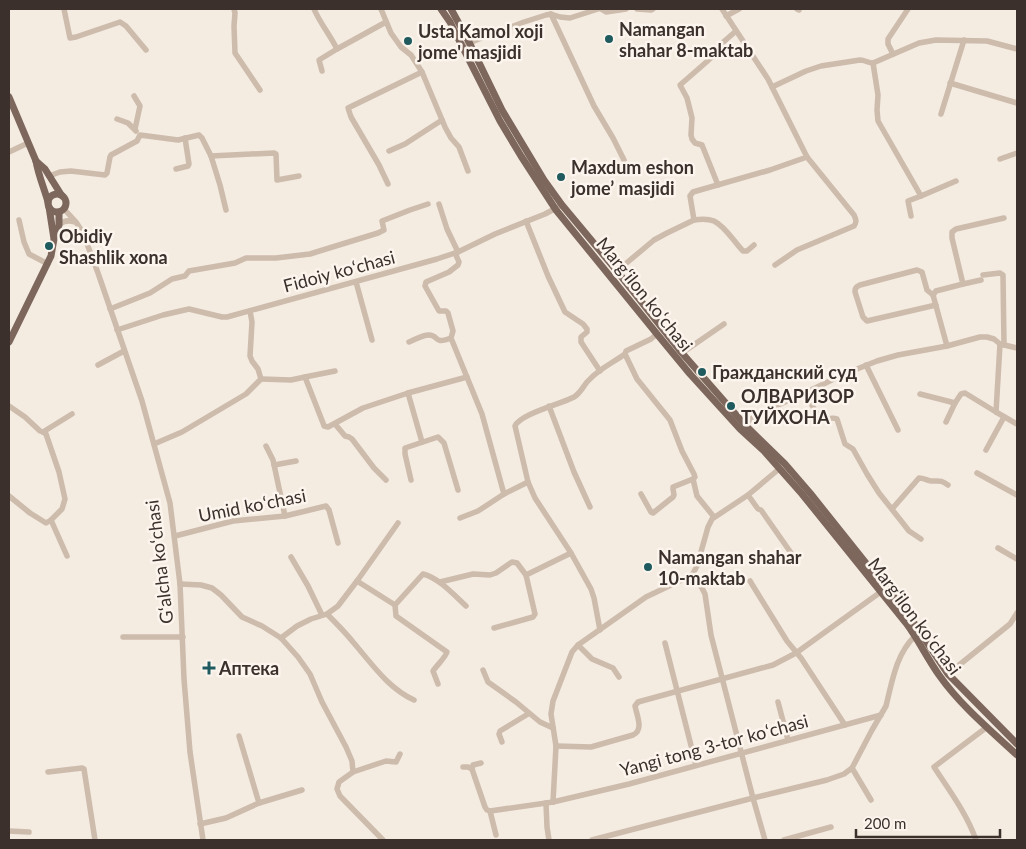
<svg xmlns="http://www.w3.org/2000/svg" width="1026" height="849" font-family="Lato,sans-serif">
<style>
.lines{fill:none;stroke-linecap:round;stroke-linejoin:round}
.minor{stroke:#cdbbac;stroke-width:5.5}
.major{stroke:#7d675c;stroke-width:7}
.poi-dot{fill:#1f5a5e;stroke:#fbf5ee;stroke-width:2}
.labels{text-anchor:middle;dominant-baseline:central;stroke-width:5;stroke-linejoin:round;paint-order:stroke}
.poi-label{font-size:18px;font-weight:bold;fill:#3b302b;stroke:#fbf5ee;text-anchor:start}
.street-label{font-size:18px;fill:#3b302b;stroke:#fbf5ee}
</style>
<rect width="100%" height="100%" fill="#f4ebe1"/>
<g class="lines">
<g class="minor">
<polyline points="64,9 70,38 76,37 120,22 126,26 146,50"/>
<polyline points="234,9 235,13 234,26 235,53 260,90"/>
<path d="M314,9C320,23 330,35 337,49L386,22"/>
<polyline points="381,9 391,33 401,47 411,55 422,72 445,127 451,138 459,147 468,171"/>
<polyline points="601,9 606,12 626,9"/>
<polyline points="637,9 651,10 653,9"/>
<polyline points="797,9 799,10"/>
<polyline points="551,14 560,17 570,18 598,9"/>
<polyline points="726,16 739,9"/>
<polyline points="466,44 524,22 546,15 551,14 594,106 613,138 624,160"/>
<polyline points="893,54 888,44 888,39 908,9"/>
<polyline points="873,63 878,95 877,110 878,121 921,196 956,181"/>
<polyline points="322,71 319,60 337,49"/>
<polyline points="950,83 1017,103"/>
<path d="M772,87L806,71L821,66L860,60C865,60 868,63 873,63L919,43L936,40L987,41L1017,49"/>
<polyline points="134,96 140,106 135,129"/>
<polyline points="941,114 964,40"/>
<polyline points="117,119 128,123 136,131"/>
<polyline points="389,151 405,144 442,120"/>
<polyline points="9,152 28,143"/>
<polyline points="211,156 220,185 226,210"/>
<polyline points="1000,159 1017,153"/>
<polyline points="176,169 188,166 189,164 185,138"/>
<polyline points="49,176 60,172 71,171 105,175 107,173 110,157 111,155 137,141 140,135 178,140 199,135 202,138 211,156 274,153 276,154 277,180 299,176"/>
<polyline points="388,184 379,165 351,117 348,108 422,72"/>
<polyline points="718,185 702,145 695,143 692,139 691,135 692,118 687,98 680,85 703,65 713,56 720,45 736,31"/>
<polyline points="439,204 447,229 458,252"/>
<polyline points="64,209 76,222 83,233 98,273 142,401 170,503 180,584 184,679 190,752 203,840"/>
<polyline points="911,216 908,201 921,196"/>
<polyline points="19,220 24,242 29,254 48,264"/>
<path d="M694,220C700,219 709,219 714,221C726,227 734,242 743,251H747L754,245"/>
<polyline points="526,221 548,276 565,312 583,324 587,329 587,332 581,337 581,342 600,371"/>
<path d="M59,225C64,220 69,220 75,222"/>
<polyline points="455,253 459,262 458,265 449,272 426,282 425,286 439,311 446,311 448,313 453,331 451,338 482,414 504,494"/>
<path d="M775,265L797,250L854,226C857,222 856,219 854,215L807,157"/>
<polyline points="617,271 654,240 667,233 694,220 690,196 693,192 770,170 807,157 768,79 722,9"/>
<polyline points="983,275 1000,273 1003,275 1004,345"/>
<polyline points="356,282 372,340"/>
<polyline points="963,284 981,280"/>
<path d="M933,295L927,290L922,272L917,270L860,285C856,287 855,288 855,292L863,317L867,321L936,305"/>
<polyline points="110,309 150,293 172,279 185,276 189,271 235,263 246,258 276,258 310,254 378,233 384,230 382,221 410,210 428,204"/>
<polyline points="117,330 163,315 189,309 222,317 227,317 437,259 458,252 495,234 545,214 562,205"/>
<path d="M409,342C414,340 422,335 429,335C439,335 433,345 451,338"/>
<polyline points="1000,344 996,412 1017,424"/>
<polyline points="947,346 933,295 936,291 963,284 952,238 952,232 956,229 1004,218"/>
<polyline points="682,353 724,324"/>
<polyline points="625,354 637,379 670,420 682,451 694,474 695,477 693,479 697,496 714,517"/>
<polyline points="98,365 124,351"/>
<polyline points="866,365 898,430"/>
<polyline points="305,377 335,371"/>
<polyline points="261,379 291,380 305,377 323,423 324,426 328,427 363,408 408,393 467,377"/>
<polyline points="408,393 422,442"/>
<path d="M805,393L820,419C826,421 831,416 837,419L845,444L853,449L867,474L879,493L902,522L909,531L921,539"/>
<polyline points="920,394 955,403 961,394 965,393 996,412"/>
<polyline points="9,406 25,417 40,431 43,432 46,434 59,472 65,499 62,509 51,520 46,523 30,513 9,496"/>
<polyline points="549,406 574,472 590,507"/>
<polyline points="946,422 955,403"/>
<polyline points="335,424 345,436 349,437 352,439 374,468 386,480"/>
<polyline points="743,426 756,415 805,393 842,375 877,361 898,355 947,346 980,337 987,337 994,339 1000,344 1017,348"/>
<polyline points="43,432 72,414"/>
<polyline points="154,444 182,432 246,394 261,379 258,369 252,361 250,356 252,322 250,311"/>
<polyline points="266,446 273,460 285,516"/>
<polyline points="986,450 1004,417"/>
<polyline points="274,465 296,461"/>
<polyline points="977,473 1017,495"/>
<polyline points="411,480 405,454 405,448 438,437 444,443 458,490"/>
<polyline points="641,494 651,512 653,513 673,497 674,495 673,489 673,487 693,479"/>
<polyline points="748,495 758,509 761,510 796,560"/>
<path d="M892,509L919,478C924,478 928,481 932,481C940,481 941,480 948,485"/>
<polyline points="460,518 478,511 504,494 528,482"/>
<polyline points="51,520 67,556"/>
<polyline points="175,536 233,521 285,516 326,506 329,510 338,543"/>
<polyline points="998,548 1017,559"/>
<polyline points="291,557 308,586 322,615"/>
<polyline points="692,575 702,588 705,594 711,635 753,798 765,840"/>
<path d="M357,581L395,605L423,574C439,578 454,595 466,606"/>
<polyline points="750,581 787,641 801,658 845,725"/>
<polyline points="440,582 473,574 490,575 496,573 512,562 517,563 526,575 571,553"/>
<polyline points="180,584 201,585 212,588 221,595 242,617 262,626 281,638 298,657 310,674 322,702 346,747 352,761 353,772 339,782 337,789 340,796 383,840"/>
<path d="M395,605L396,616L447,652C445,658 437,665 433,671L438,684"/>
<path d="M327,614C336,623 345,632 353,642C372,664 388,688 414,700"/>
<polyline points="494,628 533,617 535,614 526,575"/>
<path d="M600,630L594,598L591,589L571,553L535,498L528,482L515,426C520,414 561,404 574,397C581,393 584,384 590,379C599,369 614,362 625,354L626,351L651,339L657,334"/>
<polyline points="123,637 183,637"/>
<polyline points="281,638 297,626 311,619 327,614 338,606 357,581 398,523"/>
<polyline points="665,643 696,765"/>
<polyline points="578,645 592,659 613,668 619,677"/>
<polyline points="483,670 488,682 516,702 540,722 553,728"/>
<polyline points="948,674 1010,624 1017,613"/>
<polyline points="778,702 788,740"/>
<polyline points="239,736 259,803"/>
<polyline points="502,742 499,734 500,731 528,714"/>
<path d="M556,746L591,747L633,735C644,730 637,716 635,706L638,702L773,665L796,653L889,586L888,582L874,564L869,567"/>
<polyline points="463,767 468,767 472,769 485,807 487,810 490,811 553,802 629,784 881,715"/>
<polyline points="852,768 871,800"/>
<polyline points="472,769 473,765 481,763"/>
<polyline points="48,772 82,768 84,769 95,840"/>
<polyline points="353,772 386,761 396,762 400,754"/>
<polyline points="553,802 556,746 551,714 553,701 572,652 578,645 646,597 692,575 697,566 708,527 712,519 748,495 779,469"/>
<polyline points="546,803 547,827 549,840"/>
<polyline points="490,811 496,835"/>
<polyline points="200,824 226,818 259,803 302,790"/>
<polyline points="9,831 29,832"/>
<path d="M592,840L753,798L827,780L844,774L852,768L872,730L886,706C892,682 896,654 915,636"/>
<polyline points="784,840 831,827"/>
<path d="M976,840C967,814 949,790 934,767L987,727"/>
</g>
<g class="major">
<path d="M441,9L450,22L462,46L500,121L521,156L556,210L657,334L690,374L740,429L764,451L802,494L906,623C918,639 927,658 939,675C960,705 990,730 1017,755"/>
<polyline points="451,9 469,42 502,110 544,180 562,205 617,271 682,353 745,425 785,464 810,493 869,567 908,614 948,674 1017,744"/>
<path d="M9,97L36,161C38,174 44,188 48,202"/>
<polyline points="36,161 45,169 62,196"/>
<circle cx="57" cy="203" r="9"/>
<polyline points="55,236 59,225 59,212"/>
<polyline points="9,342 51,256 54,239 49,207"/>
</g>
</g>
<g class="poi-dot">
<circle cx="609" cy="39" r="5"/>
<circle cx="408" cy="41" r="5"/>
<circle cx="561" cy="177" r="5"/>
<circle cx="49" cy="246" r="5"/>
<circle cx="702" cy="372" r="5"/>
<circle cx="731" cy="406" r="5"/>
<circle cx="648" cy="567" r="5"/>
<path d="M206.5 660.5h5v5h5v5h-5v5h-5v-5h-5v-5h5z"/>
</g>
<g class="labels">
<g class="poi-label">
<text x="619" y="29">Namangan<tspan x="619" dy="21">shahar 8-maktab</tspan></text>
<text x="418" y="31">Usta Kamol xoji<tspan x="418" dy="21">jome' masjidi</tspan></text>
<text x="571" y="167">Maxdum eshon<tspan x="571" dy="21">jome’ masjidi</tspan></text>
<text x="59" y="236">Obidiy<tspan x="59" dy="21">Shashlik xona</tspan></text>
<text x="712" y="372">Гражданский суд</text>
<text x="741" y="396">ОЛВАРИЗОР<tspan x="741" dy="21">ТУЙХОНА</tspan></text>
<text x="658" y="557">Namangan shahar<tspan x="658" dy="21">10-maktab</tspan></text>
<text x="219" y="668">Аптека</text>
</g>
<g class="street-label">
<text transform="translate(339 271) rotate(-15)">Fidoiy koʻchasi</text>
<text transform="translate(645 294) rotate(51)">Margʻilon koʻchasi</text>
<text transform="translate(252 505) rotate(-11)">Umid koʻchasi</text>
<text transform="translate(159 562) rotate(-97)">Gʻalcha koʻchasi</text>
<text transform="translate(915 616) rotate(53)">Margʻilon koʻchasi</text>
<text transform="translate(714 745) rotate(-15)">Yangi tong 3-tor koʻchasi</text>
</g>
</g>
<rect width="1026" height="849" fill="none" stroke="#3b302b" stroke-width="20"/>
<path d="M856 829v8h144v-8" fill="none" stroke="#3b302b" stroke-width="2.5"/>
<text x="864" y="829" font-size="15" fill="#3b302b" stroke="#fbf5ee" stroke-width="4" paint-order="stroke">200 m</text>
</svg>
